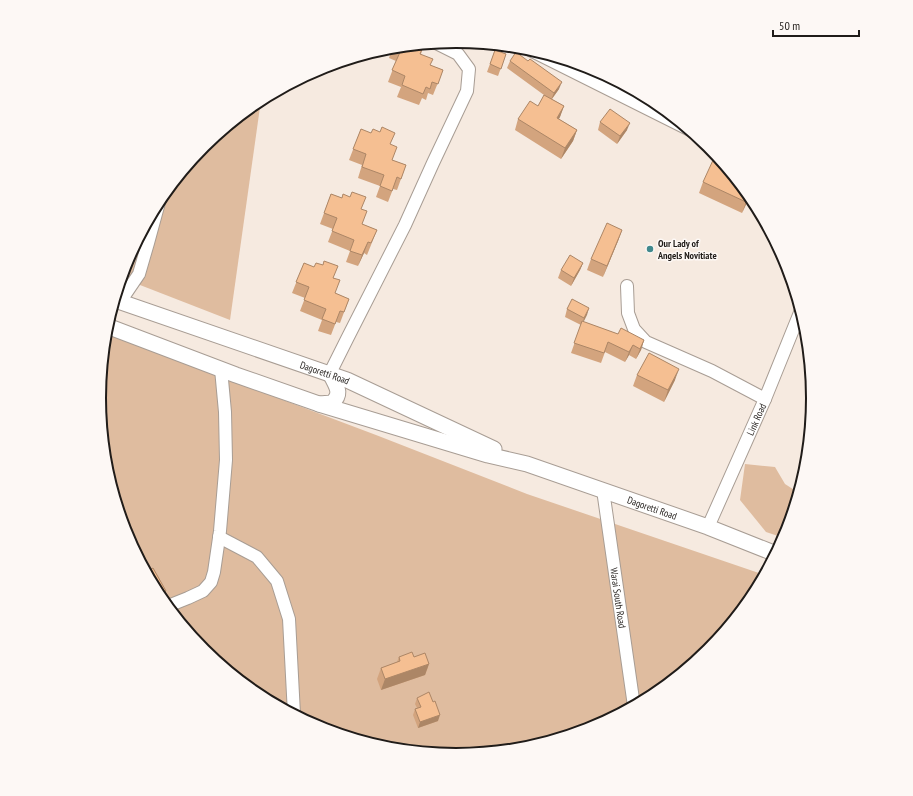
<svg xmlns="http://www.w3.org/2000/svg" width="913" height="796" font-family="'PT Sans Narrow',sans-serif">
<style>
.green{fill:#dfbc9f}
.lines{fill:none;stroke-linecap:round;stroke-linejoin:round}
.minor-casing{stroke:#a89d94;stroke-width:14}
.major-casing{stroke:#a89d94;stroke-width:17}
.minor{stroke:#fff;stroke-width:12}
.major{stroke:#fff;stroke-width:15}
.wall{fill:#d3a47e}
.shaded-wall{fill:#ac8666}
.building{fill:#f5bf92;stroke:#ac8666}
.poi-dot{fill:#41898d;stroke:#fdf8f5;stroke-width:1.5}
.labels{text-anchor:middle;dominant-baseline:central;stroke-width:3;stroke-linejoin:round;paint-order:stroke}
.poi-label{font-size:10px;font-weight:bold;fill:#201c19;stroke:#fdf8f5;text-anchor:start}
.street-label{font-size:10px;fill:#201c19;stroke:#fdf8f5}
.rim{fill:none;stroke:#201c19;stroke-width:2}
</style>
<rect width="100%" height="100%" fill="#f6eae0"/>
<g class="green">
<polygon points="261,100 230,320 122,278 127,261 160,199 204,145"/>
<polygon points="106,333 376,435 527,494 765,575 753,597 709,651 655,695 593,728 526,748 456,755 387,748 320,728 258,695 204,650 160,596 127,534 106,467 100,398"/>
<polygon points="745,464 775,467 785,484 799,493 786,535 784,538 766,532 740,500"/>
</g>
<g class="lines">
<defs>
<g id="minor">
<polyline points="526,48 690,130"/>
<polyline points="627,286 628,313 634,329 646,342 712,371 765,399"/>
<polyline points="120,302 139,274 148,243 160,199"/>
<polyline points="329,375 347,339 405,225 433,163 467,91 469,69 458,54 436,43"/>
<path id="s1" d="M603,490L634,706"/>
<path id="s2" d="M708,527L765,399L801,310"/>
<polyline points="219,537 257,557 277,581 289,619 294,714"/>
<polyline points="168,606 188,598 203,591 211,582 214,572 220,531 226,460 225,412 221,369"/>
</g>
<g id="major">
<path id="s3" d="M115,300L347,380L494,449"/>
<path id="s4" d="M107,326L236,375L319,404L488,455L527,464L708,527L776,554"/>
<path d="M319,404L332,403C343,393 336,386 331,375"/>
</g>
</defs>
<use href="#minor" class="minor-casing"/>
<use href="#major" class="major-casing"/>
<use href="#minor" class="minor"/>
<use href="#major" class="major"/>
</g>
<g class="wall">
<polygon points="424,44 421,54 430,65 443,70 433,95 428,93 426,100 422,98 419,105 397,97 401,87 388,82 396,61 389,58 393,47"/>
<polygon points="495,50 506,54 498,76 487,72"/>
<polygon points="510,61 559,89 552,99 564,106 559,119 577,130 573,141 561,159 515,130 518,119 538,106 544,95 507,68"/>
<polygon points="635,91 645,96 644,98 634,94"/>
<polygon points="600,122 627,130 617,144 598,130"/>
<polygon points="361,129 391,145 392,160 406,165 397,190 393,189 388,202 376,197 380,186 358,178 362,165 349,160"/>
<polygon points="726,166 724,171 750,196 742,213 699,193 703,182"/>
<polygon points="331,194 342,198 361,209 362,224 377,230 367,255 364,253 358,266 346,262 350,251 328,242 333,229 320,224"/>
<polygon points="622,230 618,241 603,277 587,270 591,259"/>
<polygon points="304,263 334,278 335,293 349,299 340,323 336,322 331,335 318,331 322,320 300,311 305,298 292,293"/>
<polygon points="583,263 580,270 571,286 558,278 561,270"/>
<polygon points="589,308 583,322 618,334 644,340 641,350 636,359 629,355 625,362 605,352 601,363 571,353 581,325 565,317 567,309"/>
<polygon points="637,375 675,380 664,402 633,386"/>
<polygon points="399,657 414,657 429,664 425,675 381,690 377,679 381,668 397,662"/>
<polygon points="417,698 433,702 438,721 418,728 413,715 415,709 417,708 415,704"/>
</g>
<g class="shaded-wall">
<polygon points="562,82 559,89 551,100 554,93"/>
<polygon points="564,106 560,117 553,128 557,118"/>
<polygon points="630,123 627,130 617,144 620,136"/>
<polygon points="577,130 573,141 561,159 565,148"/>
<polygon points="750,195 750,196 742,213 746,202"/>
<polygon points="622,230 618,241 603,277 607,266"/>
<polygon points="368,242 364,253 358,266 362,255"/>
<polygon points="583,263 580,270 571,286 574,278"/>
<polygon points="589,308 587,315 582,325 584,318"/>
<polygon points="644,340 641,350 636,359 640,349"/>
<polygon points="633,345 629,355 625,362 629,352"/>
<polygon points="679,369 675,380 664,402 668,390"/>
<polygon points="166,591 163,598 162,599 159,595"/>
<polygon points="429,664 425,675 381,690 385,679"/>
<polygon points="440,715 438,721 418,728 420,722"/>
</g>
<g class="building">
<polygon points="424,44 420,54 433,59 430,65 443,70 438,84 432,82 430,89 426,87 423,94 402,85 405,76 392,70 401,50 394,47"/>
<polygon points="495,50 506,54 501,69 490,64"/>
<polygon points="516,52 528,61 530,59 562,82 554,93 510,61"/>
<polygon points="544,95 564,106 557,118 577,130 565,148 518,119 530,101 538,106"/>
<polygon points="610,109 630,123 620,136 600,122"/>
<polygon points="382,127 395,133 390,144 397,147 392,160 406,165 401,179 397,177 392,191 380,186 384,175 362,167 366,154 353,149 361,129 371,133 373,129 380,132"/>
<polygon points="714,158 723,162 726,166 724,170 733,175 750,195 746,202 703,182"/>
<polygon points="352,192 366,197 361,209 367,211 362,224 377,230 371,243 368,242 362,255 350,251 354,240 332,231 337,218 324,213 331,194 342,198 343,194 350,197"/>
<polygon points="607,223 622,230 607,266 591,259"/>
<polygon points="570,255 583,263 574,278 561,270"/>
<polygon points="324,261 338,266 333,278 340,280 335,293 349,299 344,312 340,311 335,324 322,319 326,309 304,300 309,287 296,282 304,263 314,267 316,263 323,265"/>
<polygon points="572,299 589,308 584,318 567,309"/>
<polygon points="582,321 618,334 621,328 644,340 640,349 633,345 629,352 608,342 604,353 574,343"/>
<polygon points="649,353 679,369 668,390 637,375"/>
<polygon points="153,568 166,591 159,595 146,572"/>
<polygon points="412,652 414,657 425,653 429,664 385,679 381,668 400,661 399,657"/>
<polygon points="429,692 433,702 435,701 440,715 420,722 415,709 421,707 417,698"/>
</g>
<circle class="poi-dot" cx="650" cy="249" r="4"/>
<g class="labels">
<g class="poi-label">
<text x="658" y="243">Our Lady of<tspan x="658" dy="12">Angels Novitiate</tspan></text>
</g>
<g class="street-label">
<text stroke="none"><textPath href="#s3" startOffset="222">Dagoretti Road</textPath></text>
<text stroke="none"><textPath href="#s2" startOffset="118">Link Road</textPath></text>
<text stroke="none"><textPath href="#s4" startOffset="575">Dagoretti Road</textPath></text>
<text stroke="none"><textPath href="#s1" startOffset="109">Warai South Road</textPath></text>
</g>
</g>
<path d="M0 0H913V796H0ZM106 398a350 350 0 1 1 700 0a350 350 0 1 1-700 0Z" fill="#fdf8f5" fill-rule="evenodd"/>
<path class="rim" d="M106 398a350 350 0 1 1 700 0a350 350 0 1 1-700 0Z"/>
<path d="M773 30v6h86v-6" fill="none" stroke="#201c19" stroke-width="2"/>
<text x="779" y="30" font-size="12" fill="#201c19" stroke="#fdf8f5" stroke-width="3" paint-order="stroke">50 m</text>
</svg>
